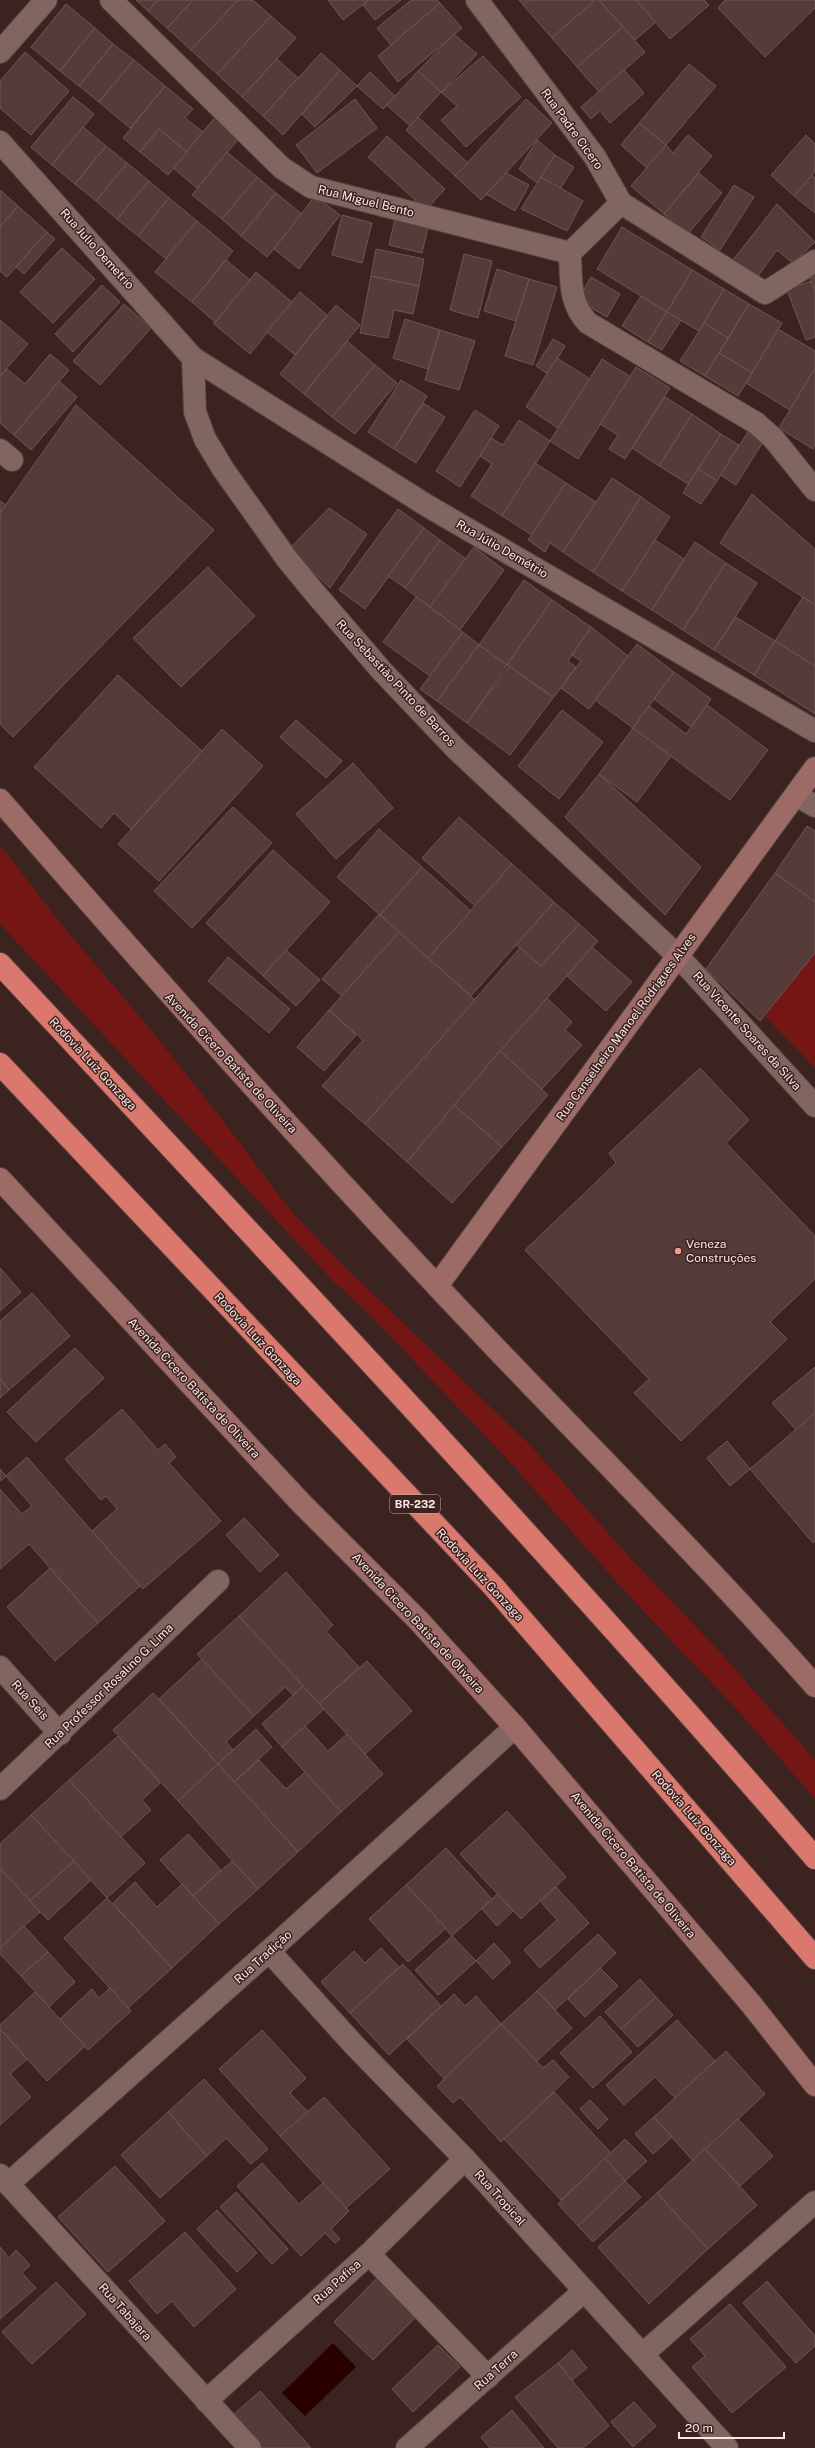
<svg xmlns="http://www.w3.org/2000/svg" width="815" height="2448" font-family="'Public Sans',sans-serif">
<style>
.green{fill:#741714}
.water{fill:#290000}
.building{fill:#563c38;stroke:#715552}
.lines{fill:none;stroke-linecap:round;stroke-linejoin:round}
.street-casing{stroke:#55413e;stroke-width:24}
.secondary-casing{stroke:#55413e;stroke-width:24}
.highway-casing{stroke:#55413e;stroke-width:24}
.street{stroke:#816561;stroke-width:22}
.secondary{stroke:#9c6b65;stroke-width:22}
.highway{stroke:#da786d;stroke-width:22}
.poi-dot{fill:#f59c91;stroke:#3b2320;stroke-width:1.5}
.labels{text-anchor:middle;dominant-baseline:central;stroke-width:3;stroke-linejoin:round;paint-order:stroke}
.shield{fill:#3b2320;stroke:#c0adaa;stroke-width:1}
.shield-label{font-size:11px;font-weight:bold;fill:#f9e8e5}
.street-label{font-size:12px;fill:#f9e8e5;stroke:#3b2320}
.poi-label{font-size:12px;fill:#f9e8e5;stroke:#3b2320;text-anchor:start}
</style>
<rect width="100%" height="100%" fill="#3b2320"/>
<g class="green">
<polygon points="0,845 62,925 146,1024 221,1118 290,1210 345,1267 528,1443 633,1561 721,1653 815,1760 815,1799 743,1716 632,1599 507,1459 372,1317 332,1280 0,924"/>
<polygon points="815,953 815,1068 765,1016"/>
</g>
<polygon class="water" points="333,2343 356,2367 305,2416 282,2393"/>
<g class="building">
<polygon points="136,0 158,0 148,11"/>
<polygon points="158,0 193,0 167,28 148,11"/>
<polygon points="193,0 238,0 191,50 167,28"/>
<polygon points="238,0 253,0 271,16 217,74 191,50"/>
<polygon points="328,0 369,0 343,20"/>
<polygon points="369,0 401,0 375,20 363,5"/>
<polygon points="411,0 437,0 440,3 391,45 377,28"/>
<polygon points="519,0 530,0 523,5"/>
<polygon points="530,0 595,0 552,38 523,5"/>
<polygon points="595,0 599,0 623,27 577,67 552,38"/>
<polygon points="599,0 636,0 656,22 635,40"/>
<polygon points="636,0 704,0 709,5 670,39"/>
<polygon points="725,0 815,0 815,8 765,57 718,8"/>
<polygon points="440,3 462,28 398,82 378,56"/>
<polygon points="66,4 95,28 60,71 31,47"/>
<polygon points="271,16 296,38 242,97 217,74"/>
<polygon points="623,27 645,52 599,92 577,67"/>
<polygon points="95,28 113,44 79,86 60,71"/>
<polygon points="454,34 477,54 441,92 418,71"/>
<polygon points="113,44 134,60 99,102 79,86"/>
<polygon points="25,52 69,91 31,135 0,108 0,81"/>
<polygon points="321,53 340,70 283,135 263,116"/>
<polygon points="483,56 521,97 466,147 441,120 457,106 441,92"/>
<polygon points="277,59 298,78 263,116 242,97"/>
<polygon points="134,60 165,86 130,128 99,102"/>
<polygon points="689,64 716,86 666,145 639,123"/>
<polygon points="340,70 357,86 315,127 302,114"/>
<polygon points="624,70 644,93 610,123 600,111 591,119 581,107"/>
<polygon points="418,71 441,92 410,126 387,105"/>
<polygon points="370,72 395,96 383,109 357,86"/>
<polygon points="165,86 193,109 185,118 203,132 187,152 159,129 140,152 123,138"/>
<polygon points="73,97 94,114 52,165 31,147"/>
<polygon points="355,99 377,128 317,173 296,145"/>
<polygon points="526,99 552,123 481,200 455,176"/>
<polygon points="217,115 242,135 197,188 173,168"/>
<polygon points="418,117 468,163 455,176 406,130"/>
<polygon points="639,123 666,145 647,168 621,145"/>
<polygon points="83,127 106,146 75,184 52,165"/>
<polygon points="159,129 187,152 168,175 140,152"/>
<polygon points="688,135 712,156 664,214 631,186 666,145 673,153"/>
<polygon points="806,135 815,144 815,172 794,196 771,175"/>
<polygon points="387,136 445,189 426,210 368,157"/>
<polygon points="537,140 555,155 537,183 519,169"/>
<polygon points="106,146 127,163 96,201 75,184"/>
<polygon points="227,152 257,177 222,219 192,195"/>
<polygon points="555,155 574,167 560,189 541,177"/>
<polygon points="127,163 149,181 117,219 96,201"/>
<polygon points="506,173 529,185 515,211 486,194"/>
<polygon points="699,173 722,193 688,234 664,214"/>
<polygon points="812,175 815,178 815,213 794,196"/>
<polygon points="257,177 276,193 241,236 222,219"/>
<polygon points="541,177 583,201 567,231 521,209"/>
<polygon points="149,181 169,198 138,236 117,219"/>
<polygon points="734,185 754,197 720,250 701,237"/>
<polygon points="0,190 18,206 0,227"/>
<polygon points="276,193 302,214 267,257 241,236"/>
<polygon points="315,196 340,215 299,269 274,249"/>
<polygon points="169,198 197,221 166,259 138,236"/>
<polygon points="777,204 815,242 793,263 777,250 758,276 733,260"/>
<polygon points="18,206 47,232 7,277 0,271 0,227"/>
<polygon points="342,215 372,223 362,263 332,255"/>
<polygon points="395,219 428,227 422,253 389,245"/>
<polygon points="197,221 233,251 192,302 155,272"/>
<polygon points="622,227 692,270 667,312 597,269"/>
<polygon points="47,232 55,239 24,274 16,267"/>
<polygon points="62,248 95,279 53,323 20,292"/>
<polygon points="376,249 424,259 419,286 371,276"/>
<polygon points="464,254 492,261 478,318 450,310"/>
<polygon points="226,260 250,280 214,324 215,322 192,302"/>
<polygon points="497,269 529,279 516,321 484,311"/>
<polygon points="692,270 724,289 699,331 667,312"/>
<polygon points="256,272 292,302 250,354 214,324"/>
<polygon points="371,276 419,286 413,314 394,310 388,338 360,333"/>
<polygon points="815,276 815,289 810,279"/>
<polygon points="591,277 620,294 607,317 578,300"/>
<polygon points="529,279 557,287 533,365 505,356"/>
<polygon points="811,281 815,292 815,337 806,340 787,290"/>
<polygon points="102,285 120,302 73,352 55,334"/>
<polygon points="724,289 749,304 728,338 704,323"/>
<polygon points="300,292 327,315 295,355 267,332"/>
<polygon points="641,296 667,312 648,342 622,326"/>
<polygon points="124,304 151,328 100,385 73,361"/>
<polygon points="749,304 782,323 752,373 719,353"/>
<polygon points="336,305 360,325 304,394 280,374"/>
<polygon points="667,312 681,320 662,350 648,342"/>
<polygon points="405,319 440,330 428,369 393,358"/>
<polygon points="0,320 28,344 0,376"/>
<polygon points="704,323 728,338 705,376 680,361"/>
<polygon points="778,329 815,351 815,368 790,410 746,383"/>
<polygon points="440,330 475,341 459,390 425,380"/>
<polygon points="553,339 565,346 548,374 536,366"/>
<polygon points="347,341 375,365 332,417 304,394"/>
<polygon points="719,353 752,373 738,396 705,376"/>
<polygon points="50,354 69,370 14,435 0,423 0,376 7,369 25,384"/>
<polygon points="557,358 590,379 558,428 526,407"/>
<polygon points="602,359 631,377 578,459 550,441"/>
<polygon points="375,365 397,383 355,434 332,417"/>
<polygon points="636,367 670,388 625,459 609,449 618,435 600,424"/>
<polygon points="815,368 815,445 813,449 779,428"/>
<polygon points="401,380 427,396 394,449 368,432"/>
<polygon points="59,381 77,397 31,450 14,435"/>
<polygon points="665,397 692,414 659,466 632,448"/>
<polygon points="423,403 445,417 416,463 394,449"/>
<polygon points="76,405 214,530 13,737 0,724 0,513"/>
<polygon points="475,410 499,426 460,487 436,471"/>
<polygon points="692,414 721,434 688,484 659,466"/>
<polygon points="519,420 550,441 502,516 471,496 492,464 480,456 491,438 503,445"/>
<polygon points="748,432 763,442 736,485 720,475"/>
<polygon points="721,434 739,445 717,481 698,469"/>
<polygon points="535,463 566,483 532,535 502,516"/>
<polygon points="698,469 717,481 701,504 683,493"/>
<polygon points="612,478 641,497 593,572 563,552"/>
<polygon points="566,483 596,502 563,552 550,543 545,552 528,540"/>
<polygon points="752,494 815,549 815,605 720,543"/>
<polygon points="641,497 670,517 622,591 593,572"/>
<polygon points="0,501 6,505 0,513"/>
<polygon points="329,508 367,534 330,588 289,549"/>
<polygon points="398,509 424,528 365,609 339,590"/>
<polygon points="424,528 440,540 405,588 388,576"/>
<polygon points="440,540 466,559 430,607 405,588"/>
<polygon points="655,540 684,559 652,610 622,591"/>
<polygon points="695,542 726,563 683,630 652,610"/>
<polygon points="474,547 504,570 460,630 430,607"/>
<polygon points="726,563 757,583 714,650 683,630"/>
<polygon points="208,567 255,616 181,687 133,638"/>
<polygon points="524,580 552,600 507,665 479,645"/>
<polygon points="416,597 463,632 430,676 383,642"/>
<polygon points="803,597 815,605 815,666 775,641"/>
<polygon points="552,600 591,627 568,661 576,667 554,697 507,665"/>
<polygon points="736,617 775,641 754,675 714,650"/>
<polygon points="591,627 628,656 589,709 561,688 581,661 572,655"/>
<polygon points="463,632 479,645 437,701 420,689"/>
<polygon points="775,641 815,666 815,714 754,675"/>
<polygon points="637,644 674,672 633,728 595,700"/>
<polygon points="479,645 507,665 467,723 437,701"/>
<polygon points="509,666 553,698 510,755 467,723"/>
<polygon points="674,672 711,699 691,727 654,699"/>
<polygon points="118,675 202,751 131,829 114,813 101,828 34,767"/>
<polygon points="707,705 768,750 730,800 633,728 649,706 686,734"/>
<polygon points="562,710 603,742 559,799 518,766"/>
<polygon points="296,720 342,761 326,778 280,737"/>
<polygon points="633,728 671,756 637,802 599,774"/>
<polygon points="222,729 263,766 159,881 118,844"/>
<polygon points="353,763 393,808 336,859 296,814"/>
<polygon points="599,774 701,867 665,915 565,817"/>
<polygon points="233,807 272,843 192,928 154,891"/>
<polygon points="459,817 512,864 475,906 422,858"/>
<polygon points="807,826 815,831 815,902 775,873"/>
<polygon points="379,829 422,867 380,915 337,877"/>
<polygon points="273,850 330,902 263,976 206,923"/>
<polygon points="512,864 554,902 471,996 428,958"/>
<polygon points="422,867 471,911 428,958 380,915"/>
<polygon points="775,873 815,902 815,953 760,1021 706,969"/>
<polygon points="554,902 579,924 541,966 516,945"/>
<polygon points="379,914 399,932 342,996 322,979"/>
<polygon points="579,924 598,941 500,1051 407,1162 365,1124 520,948 541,966"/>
<polygon points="399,932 475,1000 365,1124 322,1086 363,1040 329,1010"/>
<polygon points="592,947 632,982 606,1011 567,976"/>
<polygon points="286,950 320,980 296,1006 263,976"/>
<polygon points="228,957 290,1009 269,1033 208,981"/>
<polygon points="547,998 572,1022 565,1030 582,1045 542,1089 500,1051"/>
<polygon points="329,1010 356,1035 324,1071 297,1047"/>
<polygon points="500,1051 548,1095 502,1147 454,1105"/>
<polygon points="700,1068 749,1120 726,1143 815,1236 815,1279 770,1322 787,1339 681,1441 634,1393 649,1379 525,1250 616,1163 609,1153"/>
<polygon points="454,1105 502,1147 452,1203 407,1162"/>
<polygon points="0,1268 21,1292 0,1311"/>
<polygon points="32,1293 70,1336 9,1390 0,1379 0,1321"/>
<polygon points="75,1348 104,1378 36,1442 7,1412"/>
<polygon points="815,1367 815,1413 796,1430 772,1403"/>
<polygon points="0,1379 9,1390 0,1398"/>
<polygon points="122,1409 158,1450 165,1444 176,1457 169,1463 221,1521 143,1589 92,1531 117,1509 106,1496 101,1500 65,1459"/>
<polygon points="815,1413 815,1541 813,1543 750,1469"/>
<polygon points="727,1441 750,1469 730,1486 707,1458"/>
<polygon points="27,1457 140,1586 98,1623 29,1544 0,1569 0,1489 22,1514 32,1506 6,1476"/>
<polygon points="0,1469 6,1476 0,1481"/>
<polygon points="244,1518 279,1555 260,1572 226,1535"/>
<polygon points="50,1568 98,1623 55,1661 7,1607"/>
<polygon points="286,1572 333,1625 326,1631 359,1667 319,1704 239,1616"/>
<polygon points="239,1616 303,1686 293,1695 285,1687 254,1716 197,1654"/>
<polygon points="202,1659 254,1716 226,1742 233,1750 218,1764 159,1699"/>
<polygon points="367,1661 412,1711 365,1754 319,1704"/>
<polygon points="303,1686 324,1709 282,1747 262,1724"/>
<polygon points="153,1693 218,1764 178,1801 113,1730"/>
<polygon points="305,1726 328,1751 347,1734 383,1774 341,1812 282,1747"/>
<polygon points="256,1729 272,1747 234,1782 218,1764"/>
<polygon points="118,1736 160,1783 142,1800 151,1810 121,1837 69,1780"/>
<polygon points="259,1760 286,1789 305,1772 341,1812 298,1852 234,1782"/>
<polygon points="218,1764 298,1852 258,1889 178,1801"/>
<polygon points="69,1780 145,1863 107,1898 31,1815"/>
<polygon points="507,1811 566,1877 521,1919 460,1854"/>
<polygon points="31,1815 74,1861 30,1901 0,1868 0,1844"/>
<polygon points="188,1834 221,1870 193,1896 160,1860"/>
<polygon points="446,1848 492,1899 452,1936 406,1885"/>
<polygon points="74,1861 91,1880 48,1920 30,1901"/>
<polygon points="232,1861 258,1889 219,1924 193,1896"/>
<polygon points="0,1868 40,1912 0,1948"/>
<polygon points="135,1882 157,1907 182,1884 219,1924 172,1968 113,1903"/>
<polygon points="406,1885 446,1928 408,1962 369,1919"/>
<polygon points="556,1887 589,1923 540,1968 524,1950 557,1920 540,1901"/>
<polygon points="497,1894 513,1911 497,1926 482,1909"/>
<polygon points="107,1898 172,1968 128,2008 64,1938"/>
<polygon points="24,1926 48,1952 21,1976 0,1954 0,1948"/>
<polygon points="598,1934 616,1953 555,2010 537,1991"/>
<polygon points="452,1936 476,1961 438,1995 415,1970"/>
<polygon points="494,1943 511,1962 493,1979 476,1961"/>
<polygon points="381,1948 399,1967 350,2013 321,1982 354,1951 365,1963"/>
<polygon points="48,1952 75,1982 49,2007 21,1976"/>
<polygon points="403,1964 441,2006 389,2055 350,2013"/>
<polygon points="600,1968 618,1986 585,2017 568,1999"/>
<polygon points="640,1979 656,1997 621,2029 605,2012"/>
<polygon points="110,1988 131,2011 88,2050 60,2019 92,1989 99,1998"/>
<polygon points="537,1991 572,2028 537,2061 501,2024"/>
<polygon points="35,1992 85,2046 47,2081 0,2029 0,2025"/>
<polygon points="454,1994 465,2006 476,1996 501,2024 444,2079 407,2039"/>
<polygon points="656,1997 673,2015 638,2047 621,2029"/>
<polygon points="600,2016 632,2052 593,2088 560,2053"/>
<polygon points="677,2020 715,2061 675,2098 655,2077 624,2105 606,2085"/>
<polygon points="501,2024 543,2068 553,2060 569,2077 501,2142 460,2097 453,2103 437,2086"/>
<polygon points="0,2029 27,2059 10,2074 31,2097 0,2125"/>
<polygon points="262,2030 306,2078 290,2093 308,2112 280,2136 219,2069"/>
<polygon points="726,2051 765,2094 693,2161 654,2117"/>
<polygon points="204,2079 268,2149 251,2164 226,2138 207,2156 168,2112"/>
<polygon points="554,2092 611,2153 561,2200 504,2139"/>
<polygon points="324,2097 390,2169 346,2208 280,2136"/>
<polygon points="590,2100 608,2119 598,2129 580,2109"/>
<polygon points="168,2112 207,2156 160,2198 121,2155"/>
<polygon points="654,2117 672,2137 653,2154 635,2134"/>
<polygon points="738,2119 773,2156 740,2186 705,2149"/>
<polygon points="625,2139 647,2161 625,2181 605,2158"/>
<polygon points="705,2149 757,2205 708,2249 657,2193"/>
<polygon points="605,2158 625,2181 578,2226 558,2204"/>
<polygon points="262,2163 299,2204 323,2183 349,2211 331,2229 340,2239 335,2243 325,2233 301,2256 237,2186"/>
<polygon points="115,2166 165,2221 108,2272 58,2217"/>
<polygon points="625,2181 641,2197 593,2242 578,2226"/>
<polygon points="236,2192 288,2249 272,2264 220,2207"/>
<polygon points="657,2193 708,2249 649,2304 598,2247"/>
<polygon points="217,2210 257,2253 237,2272 197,2229"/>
<polygon points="185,2232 236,2289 194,2327 172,2301 157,2314 129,2281"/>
<polygon points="0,2247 9,2258 16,2250 30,2265 22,2273 36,2288 0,2319"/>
<polygon points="377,2278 416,2317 373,2360 334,2322"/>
<polygon points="767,2281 815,2336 815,2346 796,2363 743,2303"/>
<polygon points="56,2282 86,2314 32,2364 2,2332"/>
<polygon points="730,2304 786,2367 732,2413 692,2367 705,2356 690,2339"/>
<polygon points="438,2345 460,2367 413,2412 392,2389"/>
<polygon points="572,2350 587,2368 572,2380 558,2363"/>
<polygon points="558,2363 609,2426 583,2448 558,2448 515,2397"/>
<polygon points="260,2391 311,2448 263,2448 233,2415"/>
<polygon points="634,2402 656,2426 633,2447 611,2422"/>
<polygon points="512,2410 544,2448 490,2448 481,2437"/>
</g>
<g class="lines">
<defs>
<g id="street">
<polyline points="111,0 282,168 311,187 570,253"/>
<polyline points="477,0 595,157 621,203 570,253"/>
<polyline points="0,52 46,0"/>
<polyline points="0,142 193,358 426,505 815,731"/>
<polyline points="621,203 765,293 815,261"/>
<path d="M570,253C571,279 569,304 588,323L756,423L773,438L815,490"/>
<polyline points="193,358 195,412 205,439 223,469 287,559 314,592 381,670 456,749 678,956 815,1106"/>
<polyline points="0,450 12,460"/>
<polyline points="796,795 815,806"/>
<polyline points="0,1667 60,1734"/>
<polyline points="0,1789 218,1581"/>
<polyline points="269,1951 355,2046 465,2159 727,2448"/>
<polyline points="0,2175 250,2448"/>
<polyline points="8,2184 269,1951 515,1727"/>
<polyline points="369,2254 488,2377"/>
<polyline points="643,2354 815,2202"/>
<polyline points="206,2401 369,2254 465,2159"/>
<polyline points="407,2448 584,2291"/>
</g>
<g id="secondary">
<path d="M0,800C143,965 288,1127 437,1286C562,1420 693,1548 815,1686"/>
<polyline points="0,1179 302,1504 419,1621 515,1727 751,2004 815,2085"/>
<polyline points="437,1286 815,768"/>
</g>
<g id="highway">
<path d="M0,964C275,1259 551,1553 815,1858"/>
<polyline points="0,1064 493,1586 815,1958"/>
</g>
</defs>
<use href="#street" class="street-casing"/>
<use href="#secondary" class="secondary-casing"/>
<use href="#highway" class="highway-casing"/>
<use href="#street" class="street"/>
<use href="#secondary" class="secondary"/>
<use href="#highway" class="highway"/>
</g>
<circle class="poi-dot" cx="678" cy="1251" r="4"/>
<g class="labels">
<rect class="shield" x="390" y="1495" width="50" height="18" rx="3"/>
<g class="shield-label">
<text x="415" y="1504">BR-232</text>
</g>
<g class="street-label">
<text transform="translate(572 129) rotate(54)">Rua Padre Cicero</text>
<text transform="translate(366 201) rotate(14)">Rua Miguel Bento</text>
<text transform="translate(97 249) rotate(48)">Rua Julio Demetrio</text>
<text transform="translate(502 549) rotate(30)">Rua Júlio Demétrio</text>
<text transform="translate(396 683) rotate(47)">Rua Sebastião Pinto de Barros</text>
<text transform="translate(626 1027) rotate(-54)">Rua Canselheiro Manoel Rodrigues Alves</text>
<text transform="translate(747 1031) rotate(48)">Rua Vicente Soares da Silva</text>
<text transform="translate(231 1063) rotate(47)">Avenida Cicero Batista de Oliveira</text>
<text transform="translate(93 1064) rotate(47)">Rodovia Luiz Gonzaga</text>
<text transform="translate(258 1339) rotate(47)">Rodovia Luiz Gonzaga</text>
<text transform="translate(194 1388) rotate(47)">Avenida Cicero Batista de Oliveira</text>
<text transform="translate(480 1575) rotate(47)">Rodovia Luiz Gonzaga</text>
<text transform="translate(418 1623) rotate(47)">Avenida Cicero Batista de Oliveira</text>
<text transform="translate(109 1686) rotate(-44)">Rua Professor Rosalino G. Lima</text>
<text transform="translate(30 1700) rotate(48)">Rua Seis</text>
<text transform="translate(694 1818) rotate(49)">Rodovia Luiz Gonzaga</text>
<text transform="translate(633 1865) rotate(50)">Avenida Cicero Batista de Oliveira</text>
<text transform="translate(263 1957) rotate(-42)">Rua Tradição</text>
<text transform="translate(500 2198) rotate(48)">Rua Tropical</text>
<text transform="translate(337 2282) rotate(-42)">Rua Pafisa</text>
<text transform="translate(125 2312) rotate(48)">Rua Tabajara</text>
<text transform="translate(496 2370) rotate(-42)">Rua Terra</text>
</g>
<g class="poi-label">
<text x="686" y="1244">Veneza<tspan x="686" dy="14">Construções</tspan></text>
</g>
</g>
<path d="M679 2432v6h105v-6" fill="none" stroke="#f9e8e5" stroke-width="2"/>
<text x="685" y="2432" font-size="12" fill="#f9e8e5" stroke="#3b2320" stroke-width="3" paint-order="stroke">20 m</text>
</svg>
